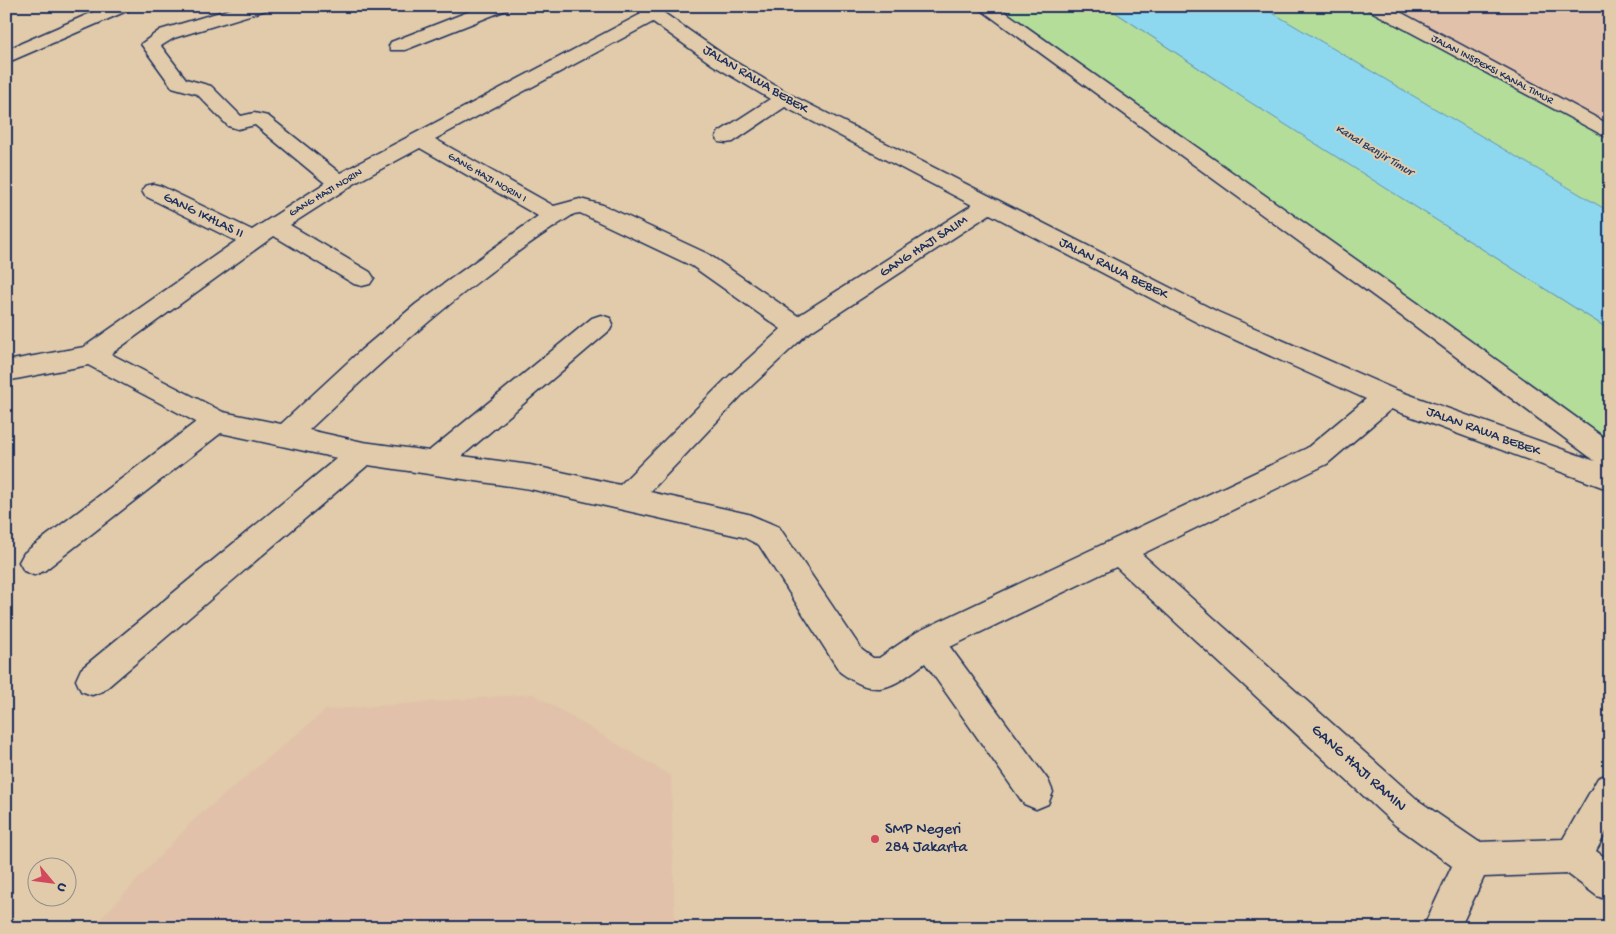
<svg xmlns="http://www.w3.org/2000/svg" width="1616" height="934" font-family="'Gochi Hand',sans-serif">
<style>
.built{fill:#e2c1aa}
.green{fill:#b4dd9a;stroke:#68867c}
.water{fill:#8ed8ef;stroke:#6094b5}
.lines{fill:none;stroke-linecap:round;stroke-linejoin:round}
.minor-casing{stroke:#1b2f5e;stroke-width:3}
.minor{fill:#e1cbaa;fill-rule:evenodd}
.poi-dot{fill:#d1495b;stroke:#e1cbaa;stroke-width:2}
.labels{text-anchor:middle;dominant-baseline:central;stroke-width:4;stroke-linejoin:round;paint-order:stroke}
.far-street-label{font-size:11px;fill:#1b2f5e;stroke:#e1cbaa}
.far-water-label{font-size:12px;font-style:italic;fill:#26406c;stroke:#e1cbaa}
.street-label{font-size:14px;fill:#1b2f5e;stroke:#e1cbaa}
.near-street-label{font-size:16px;fill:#1b2f5e;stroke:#e1cbaa}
.near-poi-label{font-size:16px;fill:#1b2f5e;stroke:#e1cbaa;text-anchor:start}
</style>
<rect width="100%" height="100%" fill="#e1cbaa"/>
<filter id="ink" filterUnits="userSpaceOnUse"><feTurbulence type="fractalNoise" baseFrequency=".02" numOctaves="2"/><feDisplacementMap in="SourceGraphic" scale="10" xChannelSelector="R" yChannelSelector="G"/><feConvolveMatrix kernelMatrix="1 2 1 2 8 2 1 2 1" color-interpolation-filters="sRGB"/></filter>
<g filter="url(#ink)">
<g class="built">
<polygon points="1382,6 1610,6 1610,128"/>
<polygon points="533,694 671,776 675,928 92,928 195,819 326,710"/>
</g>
<g class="green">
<polygon points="985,6 1106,6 1224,85 1610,330 1610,457"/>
<polygon points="1260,6 1374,6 1610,134 1610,214"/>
</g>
<polygon class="water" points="1106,6 1261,6 1610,212 1610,330 1245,99"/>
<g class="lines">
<defs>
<g id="minor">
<polygon points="107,6 132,6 129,10 6,63 6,50"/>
<path d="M240,6H269L266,10L174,38L161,46L186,79L211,86L241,116L254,113L268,116L340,173L641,14L633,6H654L727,57L791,95L1218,312L1396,390L1595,461L1415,326L976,6H997L1433,314L1610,442V490L1391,409L1327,464L1142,554L1419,801L1479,842L1563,839L1598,778L1610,773V825L1596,851L1610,861V901L1597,896L1568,874L1484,877L1460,928H1423L1452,866L1395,825L1116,567L950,647L1048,780L1053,792L1048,804L1036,809L1024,804L925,663C890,689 878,699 840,672L759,545L743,537L530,489L368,465L103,691L92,695L81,691L76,680L81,669L337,458L221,433L44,571L34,575L24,571L19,562L24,553L196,422L88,365L6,381V361L84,347L236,241L145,196L142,191L145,186L153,184L161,186L252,230L325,183L255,125L238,129L228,126L197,94L172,87L141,44L160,30ZM653,22L713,65L770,99L719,132L716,137L719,142L726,143L733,142L785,107L972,205L798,316L708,254L603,205L580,199L554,206L435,139ZM420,148L538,216L416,304L361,350L281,424L223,412L111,354L274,236L354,284L362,286L370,284L374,278L370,272L290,225L357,182ZM580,213L692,266L781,329L725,380L620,485L530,465L462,456L610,330L613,324L610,318L601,315L592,318L429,451L363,442L309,430C392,351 477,275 574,214ZM990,214L1200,324L1366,399L1307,448L917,632L879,658H873L862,650L779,527L748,514L650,492L743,394L807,334Z"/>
<polygon points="483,6 509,6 506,10 405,50 391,50 389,46 391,42"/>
<polygon points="1366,6 1389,6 1610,125 1610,139 1369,10"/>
</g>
</defs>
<use href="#minor" class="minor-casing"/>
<use href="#minor" class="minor"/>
</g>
</g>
<circle class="poi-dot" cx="875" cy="839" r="5"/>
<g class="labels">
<g class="far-street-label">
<text transform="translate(1492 70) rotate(28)">JALAN INSPEKSI KANAL TIMUR</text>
<text transform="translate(487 178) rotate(30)">GANG HAJI NORIN I</text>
<text transform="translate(326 193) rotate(-31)">GANG HAJI NORIN</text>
</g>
<g class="far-water-label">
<text transform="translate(1374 151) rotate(31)">Kanal Banjir Timur</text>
</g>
<g class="street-label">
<text transform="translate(755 80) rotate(31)">JALAN RAWA BEBEK</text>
<text transform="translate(203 216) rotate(26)">GANG IKHLAS II</text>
<text transform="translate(924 247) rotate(-33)">GANG HAJI SALIM</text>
<text transform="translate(1113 269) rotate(27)">JALAN RAWA BEBEK</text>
<text transform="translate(1483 432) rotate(20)">JALAN RAWA BEBEK</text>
</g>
<g class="near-street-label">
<text transform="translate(1358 769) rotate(42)">GANG HAJI RAMIN</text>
</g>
<g class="near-poi-label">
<text x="885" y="830">SMP Negeri<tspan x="885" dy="18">284 Jakarta</tspan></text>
</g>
</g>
<rect width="1616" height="934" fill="none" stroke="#e1cbaa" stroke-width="25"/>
<rect x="12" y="12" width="1591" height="909" fill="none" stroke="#1b2f5e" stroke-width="2" filter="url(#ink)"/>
<g transform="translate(52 882) rotate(119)"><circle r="24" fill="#e1cbaa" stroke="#928d8c"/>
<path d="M0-4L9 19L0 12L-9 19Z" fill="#d1495b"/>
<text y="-8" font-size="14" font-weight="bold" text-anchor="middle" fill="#1b2f5e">U</text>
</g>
</svg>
